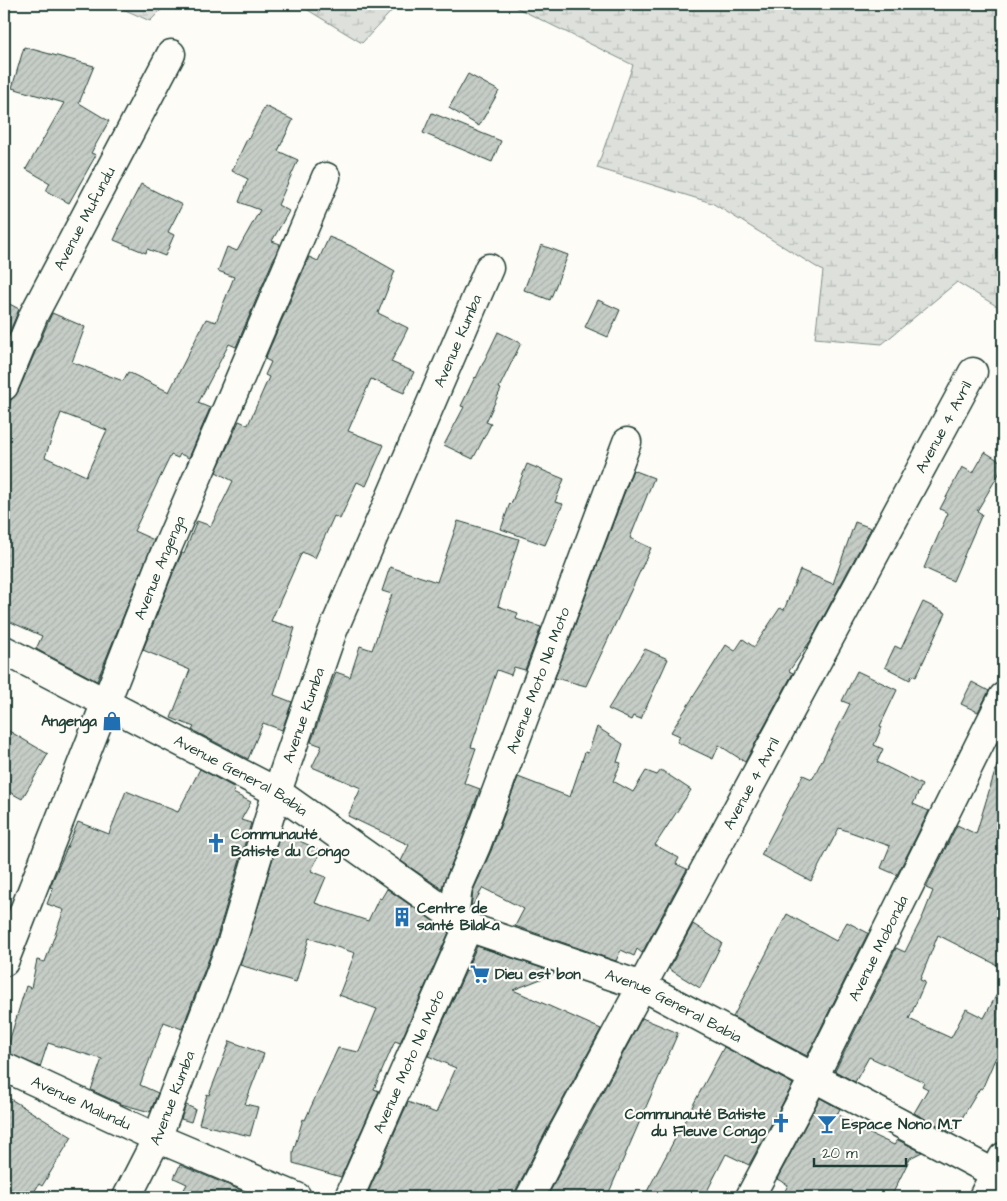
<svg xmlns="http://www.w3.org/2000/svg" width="1007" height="1201" font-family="'Architects Daughter',sans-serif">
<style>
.wetland{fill:url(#wetland-marsh);stroke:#7e8e88}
.building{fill:url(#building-hatch);stroke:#1f3d34;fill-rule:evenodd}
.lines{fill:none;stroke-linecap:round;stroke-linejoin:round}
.minor-casing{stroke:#1f3d34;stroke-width:31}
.minor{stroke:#fdfcf7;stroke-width:28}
.labels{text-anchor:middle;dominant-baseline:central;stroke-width:4.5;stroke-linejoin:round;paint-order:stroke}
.street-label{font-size:15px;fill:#1f3d34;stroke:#fdfcf7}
.poi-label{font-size:15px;font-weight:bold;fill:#1f3d34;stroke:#fdfcf7;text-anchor:start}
</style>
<defs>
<pattern id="wetland-marsh" width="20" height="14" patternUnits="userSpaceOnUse" patternTransform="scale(1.25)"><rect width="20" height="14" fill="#dde0db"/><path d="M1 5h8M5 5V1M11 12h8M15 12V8" fill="none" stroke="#bdc1bd"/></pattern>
<pattern id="building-hatch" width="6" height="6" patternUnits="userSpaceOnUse" patternTransform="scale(1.25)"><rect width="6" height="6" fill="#c6cdc7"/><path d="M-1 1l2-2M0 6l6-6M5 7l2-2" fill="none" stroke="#aab1ac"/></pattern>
</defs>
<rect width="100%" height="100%" fill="#fdfcf7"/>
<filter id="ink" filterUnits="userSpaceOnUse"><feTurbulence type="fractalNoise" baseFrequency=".02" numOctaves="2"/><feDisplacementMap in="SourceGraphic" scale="10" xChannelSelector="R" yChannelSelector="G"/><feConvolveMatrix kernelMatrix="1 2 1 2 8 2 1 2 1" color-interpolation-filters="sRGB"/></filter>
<g filter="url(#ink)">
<g class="wetland">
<polygon points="112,4 167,4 150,21"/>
<polygon points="298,4 398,4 362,43"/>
<polygon points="509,4 1003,4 1003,310 957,282 882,344 815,338 823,271 712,203 597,168 633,65"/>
</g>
<g class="building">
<polygon points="24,47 94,66 79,103 109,121 91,153 96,155 69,203 46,191 50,183 26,169 64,103 12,88"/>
<polygon points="468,74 499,91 479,126 449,108"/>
<path d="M265,106L293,120L278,151L298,160L278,205L289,211L272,241L280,244L236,347L229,344L198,403L210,408L189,458L180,454L178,458L171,455L134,531L154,540L97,681L36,649L42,636L4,619V418L11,400L18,392L52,313L85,327L72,362L123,381L128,372L169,392L206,319L216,322L234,277L218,271L227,247L237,251L260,210L239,202L248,179L232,171L248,137L249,138ZM61,413L107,430L86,476L45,457Z"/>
<polygon points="432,113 501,141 492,162 423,133"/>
<polygon points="141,184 182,205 168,232 174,235 165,256 147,249 146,253 114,240 119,229 118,228"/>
<polygon points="329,237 351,246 395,271 378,313 408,328 391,362 414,372 404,393 371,379 348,431 384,445 366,486 357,482 340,519 334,516 315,558 302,552 271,621 295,628 274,695 292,702 282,730 263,723 248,759 192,730 194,727 171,718 190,670 143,650 173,573 182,553 184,554 197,521 211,526 233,481 216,472 239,421 248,425 269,377 265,375 271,362 265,359 309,257 318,261"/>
<polygon points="541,245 568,255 550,300 524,290"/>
<polygon points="598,300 620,310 608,337 585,327"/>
<polygon points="4,301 19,309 4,346"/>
<polygon points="498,332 521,343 499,388 501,389 486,422 491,424 473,459 444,445 464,407 461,406 475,377 476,378"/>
<polygon points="985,452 1003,463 1003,467 977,511 982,514 953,581 924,568 948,513 940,509 962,467 973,473"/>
<polygon points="527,464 564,479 555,502 563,504 545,545 501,529 510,503 511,504"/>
<polygon points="633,470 654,478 630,538 651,548 586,686 555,678"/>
<polygon points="458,521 519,539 498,606 518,613 516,619 541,627 525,670 514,667 511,675 497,670 471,747 476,748 464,783 480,789 462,840 444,881 442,889 401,861 409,845 348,816 361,788 312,767 322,746 311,742 336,672 350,677 360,646 372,650 392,594 382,591 390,567 437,582"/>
<polygon points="855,522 871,528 811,640 789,671 793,673 745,762 719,745 713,759 677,742 680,736 671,732 726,645 735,651 743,639 754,647 780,608 784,610 800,570 833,584"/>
<polygon points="923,602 946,613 916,677 912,675 910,680 885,667 895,646 901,649"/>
<polygon points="645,649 668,659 641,719 633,716 631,720 608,709"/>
<polygon points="857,671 897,690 880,726 882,727 874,745 883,749 877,762 922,785 913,804 929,811 897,875 881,868 890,846 839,828 811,881 761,855 803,775 812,779 813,778 850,704 842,701"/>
<polygon points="972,682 989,691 978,712 961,704"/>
<polygon points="597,727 623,744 617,762 621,763 613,781 633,792 646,771 657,775 661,770 691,790 655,845 679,858 676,864 687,869 642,953 637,949 634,956 621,950 616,961 515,926 524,909 483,888 471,908 473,891 491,851 518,777 570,797 585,752 588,753"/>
<polygon points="4,728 48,754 22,799 4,789"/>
<polygon points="997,765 1003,766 1003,968 938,935 920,980 925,982 909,1019 951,1038 966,1009 984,1018 1003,983 1003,1060 996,1057 982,1089 980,1088 953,1133 914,1113 928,1089 922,1086 924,1082 869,1057 855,1082 835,1071 896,948 905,952 923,916 933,891 926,888 957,825 976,834"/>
<polygon points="200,769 235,788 233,793 251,802 241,820 251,823 216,940 182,1029 164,1022 140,1085 158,1093 150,1112 121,1104 91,1090 102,1059 48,1043 40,1067 6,1052 26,986 31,988 37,960 45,962 64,910 47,904 53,888 50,887 78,822 109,834 126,791 178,812"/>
<polygon points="281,832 321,851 311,871 326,877 315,903 368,921 379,898 381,899 387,889 449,932 400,1043 395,1041 374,1089 379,1091 341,1177 293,1163 293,1152 303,1119 305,1120 338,1048 359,1052 377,1009 339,995 355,953 309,938 296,982 240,965"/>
<polygon points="787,914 836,941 847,922 868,933 807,1056 733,1017"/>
<polygon points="693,924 722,943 700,988 669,969"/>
<polygon points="477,946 556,973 513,990 601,1029 547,1129 516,1190 514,1197 366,1197 408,1102 436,1113 456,1068 428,1056"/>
<polygon points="642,1018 678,1033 607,1197 547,1197"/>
<polygon points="230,1041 264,1054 245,1104 258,1107 250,1136 199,1124 207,1094 209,1095"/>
<polygon points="724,1047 793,1084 749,1165 726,1154 704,1197 644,1197"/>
<polygon points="4,1095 72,1137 42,1186 39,1184 31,1197 4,1197"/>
<polygon points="820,1098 840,1109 837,1114 854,1123 853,1126 894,1145 898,1140 922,1152 910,1158 891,1197 782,1197 788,1185 777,1179"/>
<polygon points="186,1105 195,1109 191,1122 181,1119"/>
<polygon points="180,1165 257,1197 180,1197 187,1184 174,1178"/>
</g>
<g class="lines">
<defs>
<g id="minor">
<path id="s1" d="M4,386L34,314L171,54"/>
<path id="s2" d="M4,650L277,792L468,927L642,986L1003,1178"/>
<path id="s3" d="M454,917L458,887L476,846L627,442"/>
<path id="s4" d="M4,962L159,567L326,177"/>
<path id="s5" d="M4,1067L157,1138L297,1197"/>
<path id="s6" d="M127,1197L157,1138L231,945L277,792L332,633L489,268"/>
<path id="s7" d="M349,1197L468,927"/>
<path id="s8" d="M530,1197L561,1136L973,372"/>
<path id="s9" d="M750,1197L814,1077L1003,697"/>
<polyline points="983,1197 1003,1157"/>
</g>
</defs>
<use href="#minor" class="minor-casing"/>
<use href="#minor" class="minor"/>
</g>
</g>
<defs>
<symbol id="shop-bare" viewBox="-9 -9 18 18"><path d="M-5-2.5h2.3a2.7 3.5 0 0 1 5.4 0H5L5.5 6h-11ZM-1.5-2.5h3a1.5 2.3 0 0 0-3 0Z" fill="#1f6fb2" stroke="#fdfcf7" stroke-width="2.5" paint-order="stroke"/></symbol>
<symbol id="church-bare" viewBox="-9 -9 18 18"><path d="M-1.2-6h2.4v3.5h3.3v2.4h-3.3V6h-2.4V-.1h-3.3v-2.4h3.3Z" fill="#1f6fb2" stroke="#fdfcf7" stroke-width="2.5" paint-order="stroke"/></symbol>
<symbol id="building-bare" viewBox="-9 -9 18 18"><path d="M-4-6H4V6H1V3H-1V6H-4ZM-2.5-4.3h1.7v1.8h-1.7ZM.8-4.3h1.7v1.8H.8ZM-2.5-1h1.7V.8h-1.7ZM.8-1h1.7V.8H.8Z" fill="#1f6fb2" stroke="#fdfcf7" stroke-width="2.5" paint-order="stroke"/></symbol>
<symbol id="supermarket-bare" viewBox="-9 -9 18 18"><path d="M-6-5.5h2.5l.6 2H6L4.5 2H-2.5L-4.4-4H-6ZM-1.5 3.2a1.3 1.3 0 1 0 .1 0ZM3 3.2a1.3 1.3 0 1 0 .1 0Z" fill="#1f6fb2" stroke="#fdfcf7" stroke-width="2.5" paint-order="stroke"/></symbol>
<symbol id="bar-bare" viewBox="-9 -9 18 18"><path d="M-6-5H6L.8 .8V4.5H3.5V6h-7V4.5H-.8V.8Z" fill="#1f6fb2" stroke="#fdfcf7" stroke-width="2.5" paint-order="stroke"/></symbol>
</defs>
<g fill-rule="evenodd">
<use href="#shop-bare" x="98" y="707" width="28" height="28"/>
<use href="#church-bare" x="202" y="829" width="28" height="28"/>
<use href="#building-bare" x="388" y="903" width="28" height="28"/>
<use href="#supermarket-bare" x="466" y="960" width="28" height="28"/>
<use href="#church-bare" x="767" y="1109" width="28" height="28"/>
<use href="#bar-bare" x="813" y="1110" width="28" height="28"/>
</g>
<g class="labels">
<g class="street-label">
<text stroke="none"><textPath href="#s1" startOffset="186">Avenue Mufundu</textPath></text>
<text stroke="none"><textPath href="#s6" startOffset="919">Avenue Kumba</textPath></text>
<text stroke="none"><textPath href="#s8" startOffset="874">Avenue 4 Avril</textPath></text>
<text stroke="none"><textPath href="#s4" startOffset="424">Avenue Angenga</textPath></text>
<text stroke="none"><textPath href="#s3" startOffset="252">Avenue Moto Na Moto</textPath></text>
<text stroke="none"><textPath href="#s6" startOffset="514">Avenue Kumba</textPath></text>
<text stroke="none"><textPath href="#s2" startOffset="268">Avenue General Babia</textPath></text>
<text stroke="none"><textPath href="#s8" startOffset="469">Avenue 4 Avril</textPath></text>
<text stroke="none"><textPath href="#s9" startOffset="280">Avenue Mobonda</textPath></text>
<text stroke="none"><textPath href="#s2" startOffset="762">Avenue General Babia</textPath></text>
<text stroke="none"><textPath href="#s7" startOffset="148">Avenue Moto Na Moto</textPath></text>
<text stroke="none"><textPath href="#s6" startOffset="109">Avenue Kumba</textPath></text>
<text stroke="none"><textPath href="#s5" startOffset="85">Avenue Malundu</textPath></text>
</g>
<g class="poi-label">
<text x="97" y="721" text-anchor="end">Angenga</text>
<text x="231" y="834">Communauté<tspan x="231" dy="17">Batiste du Congo</tspan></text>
<text x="417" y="908">Centre de<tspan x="417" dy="17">santé Bilaka</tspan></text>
<text x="495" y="974">Dieu est bon</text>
<text x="766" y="1114" text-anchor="end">Communauté Batiste<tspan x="766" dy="17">du Fleuve Congo</tspan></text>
<text x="842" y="1124">Espace Nono M.T</text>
</g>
</g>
<rect width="1007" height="1201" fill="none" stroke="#fdfcf7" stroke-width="20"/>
<rect x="10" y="10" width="987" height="1181" fill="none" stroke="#1f3d34" stroke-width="2" filter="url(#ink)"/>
<path d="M814 1158v8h92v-8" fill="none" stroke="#1f3d34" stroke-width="2.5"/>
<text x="822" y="1158" font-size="15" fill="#1f3d34" stroke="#fdfcf7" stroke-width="4" paint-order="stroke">20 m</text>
</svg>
